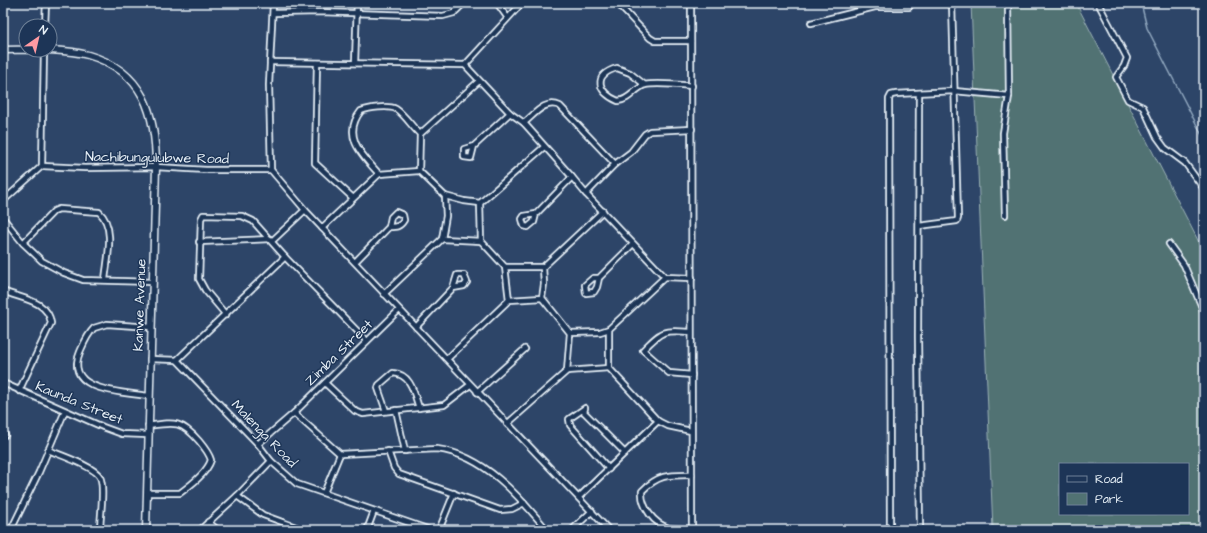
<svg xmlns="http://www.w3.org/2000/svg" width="1207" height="533" font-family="'Architects Daughter',sans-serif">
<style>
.green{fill:#517273;stroke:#9cb2b6;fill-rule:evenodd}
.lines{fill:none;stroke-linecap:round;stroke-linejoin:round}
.stream{stroke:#92a9c0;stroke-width:1.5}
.street-casing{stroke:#e8f1f8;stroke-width:8}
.secondary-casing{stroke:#e8f1f8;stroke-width:9}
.street{stroke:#1d3557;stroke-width:4.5}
.secondary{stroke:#1d3557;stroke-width:6}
.labels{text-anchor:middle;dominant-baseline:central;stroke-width:3;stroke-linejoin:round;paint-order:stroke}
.street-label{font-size:14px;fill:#e8f1f8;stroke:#1d3557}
</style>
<rect width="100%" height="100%" fill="#2d4568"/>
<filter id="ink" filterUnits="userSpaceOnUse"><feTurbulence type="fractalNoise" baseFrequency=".025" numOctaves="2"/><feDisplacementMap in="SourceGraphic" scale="8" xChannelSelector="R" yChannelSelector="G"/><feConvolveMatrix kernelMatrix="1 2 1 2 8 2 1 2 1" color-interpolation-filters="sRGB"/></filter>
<g filter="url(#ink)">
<path class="green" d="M971,3H1076L1204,252V530H993ZM1060,464H1188V514H1060Z"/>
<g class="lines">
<polyline class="stream" points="1141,3 1147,28 1204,139"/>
<defs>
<g id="street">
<polyline points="273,3 269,85 271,170 305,210 609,530"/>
<polyline points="497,3 507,17"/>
<polyline points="617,3 650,38 655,41 691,41"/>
<polyline points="691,3 692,530"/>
<polyline points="1098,3 1127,58 1124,66 1116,77 1128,100 1143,107 1157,137 1165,148 1185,163 1204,189"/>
<polyline points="274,13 320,12 443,16 454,13 464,3"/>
<polyline points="811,23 875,7 909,7 912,3"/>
<polyline points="45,26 46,3"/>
<polyline points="270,62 465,65 510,113 524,123 572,177 586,194 665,277 692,278"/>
<polyline points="317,63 315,163 353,198"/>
<polyline points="355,63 357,3"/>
<polyline points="465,65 522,3"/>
<path d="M645,85L630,73L617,68C592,75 598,93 618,101C630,100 634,89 645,85C654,83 681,85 692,86"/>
<polyline points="919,93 918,336 920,530"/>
<path d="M524,123C535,114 545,99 560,106L615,164"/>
<polyline points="420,134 479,81"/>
<polyline points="474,146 471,158 464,157 464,149 474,146 510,113"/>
<polyline points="42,166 85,168 156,167 206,170 271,170"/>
<polyline points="42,166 44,50"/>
<path d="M379,174C363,156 341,136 361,111C369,108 388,105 396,109C405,115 412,127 420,134L419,171L445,196L464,201L480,203L544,147"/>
<polyline points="586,194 615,164 631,152 645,134 650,131 692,129"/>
<polyline points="3,201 42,166"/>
<polyline points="480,203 481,241 505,267 509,300"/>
<polyline points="536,214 524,216 522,219 524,226 528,227 534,222 536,214 572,177"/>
<polyline points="1005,215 1003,133 1009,96 1008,3"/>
<polyline points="3,218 23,243 42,261 64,273 83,280 153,282"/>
<polyline points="919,226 957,221 958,218 952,3"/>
<polyline points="322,228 379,174 419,171"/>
<polyline points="442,239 481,241"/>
<polyline points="272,241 305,210"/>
<polyline points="199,242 270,239"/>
<path d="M23,243L54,211L59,209L99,212C116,227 107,259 105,280"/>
<polyline points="1169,244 1184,265 1204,312"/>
<path d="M355,262L389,227L391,217L396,212L403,215L404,220C400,227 396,227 389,227"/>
<polyline points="505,267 543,267 603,211"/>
<polyline points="543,267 544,284 542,298 570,333 567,371"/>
<polyline points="599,278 593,278 585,285 586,293 594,292 597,287 599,278 633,244"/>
<path d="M3,291C21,299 48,300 51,323L19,391"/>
<polyline points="384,294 442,239 446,216 445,196"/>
<polyline points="226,315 205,290 199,279 201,219 203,215 242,216 253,221 285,257 367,341"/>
<polyline points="416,327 453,288 457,275 464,275 467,282 464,286 453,288"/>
<polyline points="609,329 609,368 658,421 668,426 691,431"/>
<path d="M690,332C664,330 662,330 643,350L669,373L692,375"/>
<polyline points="570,333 600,332 609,329 665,277"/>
<polyline points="150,359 177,360 258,444 271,461 297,484 430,530"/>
<polyline points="447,359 509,300 542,298"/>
<polyline points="177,360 285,257"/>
<polyline points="3,383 103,427 122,434 148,435"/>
<polyline points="325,383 355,411 363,414 444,405 470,385"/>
<polyline points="477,392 525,349"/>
<path d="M149,396C124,392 63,392 80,352C84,343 87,335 94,328L107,324L151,327"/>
<polyline points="396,410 405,451"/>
<path d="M386,411L378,388L379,385L393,373C411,374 414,393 419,408"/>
<polyline points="294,413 399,310"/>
<polyline points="507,424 567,371 609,368"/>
<polyline points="3,436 5,435"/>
<path d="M258,444L294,413L340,454L437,449C484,455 519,496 547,530"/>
<path d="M48,450C60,455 94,466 100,477C105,487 100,518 100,530"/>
<polyline points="388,451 394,468 399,474 500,510 512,509 524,503"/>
<polyline points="609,469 570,425 569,419 585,408 584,412 625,453"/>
<path d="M147,493H180C191,485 207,473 211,460C209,453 204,447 199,441C181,420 174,422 148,426"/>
<polyline points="324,493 340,454"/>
<polyline points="237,496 263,515 304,530"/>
<polyline points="579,497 658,421"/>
<polyline points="208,522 218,530"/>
<path d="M692,529C684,529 676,529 669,528C654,524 641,507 642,491C659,474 669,475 692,475"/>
<polyline points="11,530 39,472 65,411"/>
<polyline points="200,530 237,496 271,461"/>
<polyline points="367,530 374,511"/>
<polyline points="439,530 454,493"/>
<polyline points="572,530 592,511"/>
<polyline points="890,530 889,99 891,95 896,94 954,91 1009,96"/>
</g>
<path id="secondary" d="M3,50C29,50 63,48 88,55C144,71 156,114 156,167L146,530"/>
</defs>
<use href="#street" class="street-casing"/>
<use href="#secondary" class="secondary-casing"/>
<use href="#street" class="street"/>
<use href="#secondary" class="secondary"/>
</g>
</g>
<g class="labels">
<g class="street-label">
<text transform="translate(157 158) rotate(1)">Nachibungulubwe Road</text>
<text transform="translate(140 305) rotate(-88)">Kanwe Avenue</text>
<text transform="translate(339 353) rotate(-44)">Zimba Street</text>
<text transform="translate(79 403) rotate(22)">Kaunda Street</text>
<text transform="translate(264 434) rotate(46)">Malenga Road</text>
</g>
</g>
<rect width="1207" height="533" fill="none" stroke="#1d3557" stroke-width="16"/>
<rect x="8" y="8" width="1191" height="517" fill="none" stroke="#e8f1f8" stroke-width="1.5" filter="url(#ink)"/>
<rect x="1059" y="463" width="130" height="52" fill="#1d3557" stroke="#6e8097"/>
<rect x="1067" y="476" width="20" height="6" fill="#1d3557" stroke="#6e8097"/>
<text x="1095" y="483" font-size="12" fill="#e8f1f8">Road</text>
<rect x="1067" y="493" width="20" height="12" fill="#517273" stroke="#6e8097"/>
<text x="1095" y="503" font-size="12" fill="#e8f1f8">Park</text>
<g transform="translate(38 38) rotate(34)"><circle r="19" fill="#1d3557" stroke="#6e8097"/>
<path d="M0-3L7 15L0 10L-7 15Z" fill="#ff9aa2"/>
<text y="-6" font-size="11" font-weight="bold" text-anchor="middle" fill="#e8f1f8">N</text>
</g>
</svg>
